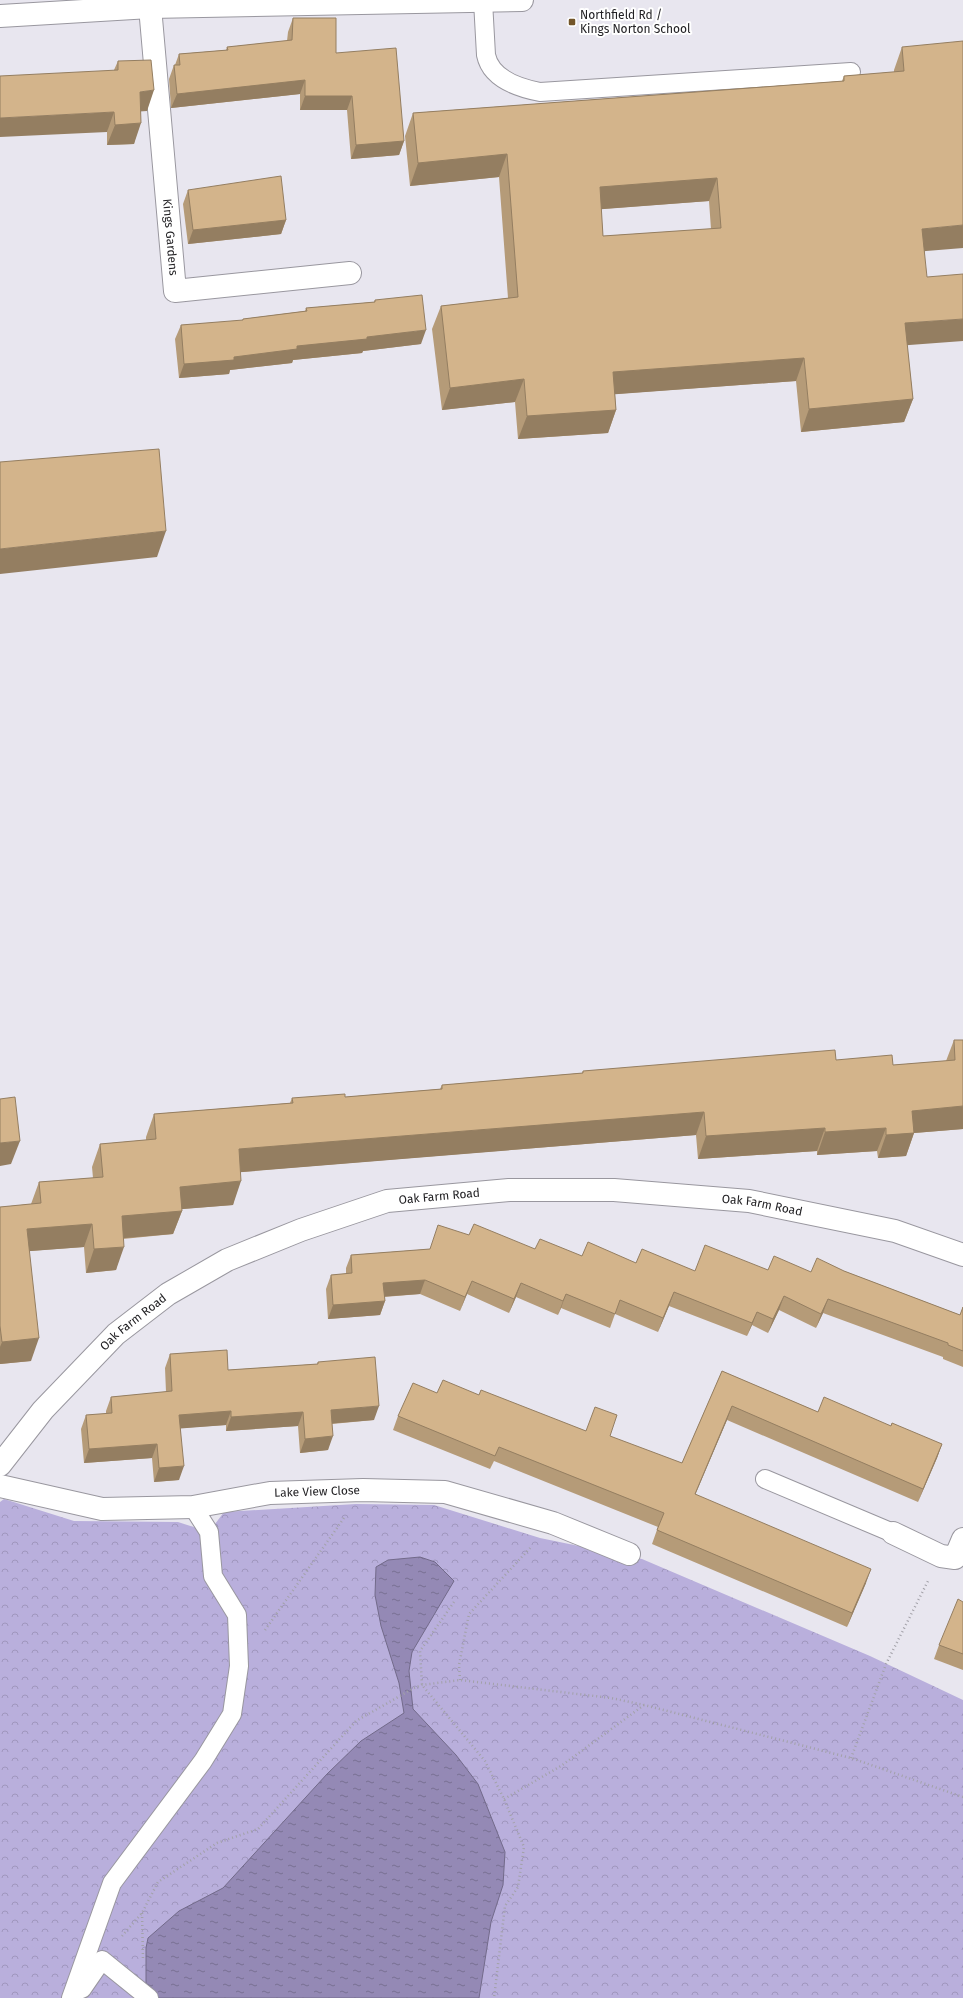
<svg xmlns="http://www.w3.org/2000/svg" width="963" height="1998" font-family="'Fira Sans',sans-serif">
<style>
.park{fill:url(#park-crowns)}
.water{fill:url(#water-ripples);stroke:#726a8a}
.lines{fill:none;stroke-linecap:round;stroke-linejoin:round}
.service-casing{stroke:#99979f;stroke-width:20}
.minor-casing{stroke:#99979f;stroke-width:24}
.tertiary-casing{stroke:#99979f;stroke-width:24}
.path{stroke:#a2a1a8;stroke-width:2.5;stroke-dasharray:1 3;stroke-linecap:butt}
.service{stroke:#fff;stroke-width:18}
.minor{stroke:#fff;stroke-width:22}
.tertiary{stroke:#fff;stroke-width:22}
.wall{fill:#b59b78;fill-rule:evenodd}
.shaded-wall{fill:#947e61}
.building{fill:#d3b48b;stroke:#947e61;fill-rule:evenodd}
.poi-dot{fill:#735529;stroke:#fff;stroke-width:1.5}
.labels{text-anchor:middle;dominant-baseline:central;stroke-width:4;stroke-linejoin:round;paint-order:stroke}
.poi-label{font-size:12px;fill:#222124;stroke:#fff;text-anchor:start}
.street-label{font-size:12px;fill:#222124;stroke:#fff}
</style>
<defs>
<pattern id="park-crowns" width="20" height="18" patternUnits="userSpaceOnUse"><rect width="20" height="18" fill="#b9afdc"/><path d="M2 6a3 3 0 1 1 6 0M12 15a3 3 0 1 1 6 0" fill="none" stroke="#9f96bd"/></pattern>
<pattern id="water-ripples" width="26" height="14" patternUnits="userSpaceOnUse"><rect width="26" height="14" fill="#9489b5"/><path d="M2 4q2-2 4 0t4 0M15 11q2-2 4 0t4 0" fill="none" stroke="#787093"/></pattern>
</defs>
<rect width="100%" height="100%" fill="#e8e6ef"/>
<polygon class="park" points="4,1499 74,1521 178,1522 209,1532 224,1512 356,1504 434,1505 540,1538 642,1559 870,1656 963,1700 963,1998 0,1998 0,1502"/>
<polygon class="water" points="420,1557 435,1562 454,1581 412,1652 409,1671 413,1709 456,1755 478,1784 505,1852 503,1885 491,1922 479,1998 152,1998 146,1992 146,1948 148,1938 179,1911 223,1888 327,1774 361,1741 404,1713 399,1683 381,1626 375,1595 376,1567 388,1560"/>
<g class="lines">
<defs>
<g id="service">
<path d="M483,1L486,55C491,79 519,88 540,92L851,72"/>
<polyline points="765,1479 893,1533"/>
<polyline points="82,1989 102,1960 149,1998"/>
<polyline points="71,1998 112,1883 203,1761 232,1714 239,1666 237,1615 213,1576 209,1532 193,1507"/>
</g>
<g id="minor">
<path id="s1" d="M150,7L175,291L350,273"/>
<path id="s2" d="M0,1465L43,1410L116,1334L168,1294L227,1260L301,1230L387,1201L509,1190H614L749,1201L895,1231L963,1255"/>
<path id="s3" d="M0,1486L102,1509L193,1507L270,1493L363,1490L445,1492L553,1523L629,1554"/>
<polyline points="893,1533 941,1556 955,1558 963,1539"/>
</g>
<polyline id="tertiary" points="0,16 150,7 522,0"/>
</defs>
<use href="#service" class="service-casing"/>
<use href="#minor" class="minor-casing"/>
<use href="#tertiary" class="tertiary-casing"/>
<g class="path">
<polyline points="454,1602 420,1651 422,1685 485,1761 504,1799 524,1847 518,1887 505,1906 494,1998"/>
<polyline points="265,1630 344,1518"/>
<polyline points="460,1680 459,1665 469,1614 532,1546"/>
<polyline points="851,1758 886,1664 928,1581"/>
<polyline points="504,1799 561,1766 644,1705"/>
<polyline points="142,1913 143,1960"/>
<polyline points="122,1936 142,1913 158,1882 217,1843 258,1829 356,1721 414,1688 422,1685 460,1680 611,1698 644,1705 851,1758 963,1797"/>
</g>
<use href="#service" class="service"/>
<use href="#minor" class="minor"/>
<use href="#tertiary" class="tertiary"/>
</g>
<g class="wall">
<polygon points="293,18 336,53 404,141 399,155 351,159 347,110 300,110 300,94 171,108 169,79 174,65 175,65 179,54 226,50 227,47 287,41 288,32"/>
<path d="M902,47L925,251L907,345L913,399L904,422L801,432L796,381L615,394L616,410L608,433L518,439L515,402L442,410L432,329L441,306L508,298L499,177L410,186L405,136L413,113L842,81L844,76L894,72V70ZM709,201L711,229L603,236L601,209Z"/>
<polygon points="118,61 147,111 141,111 134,144 107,145 107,132 114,70"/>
<polygon points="188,190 286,220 281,234 188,244 183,204"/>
<polygon points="375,300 421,344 363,351 362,353 293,360 292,363 230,370 229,374 179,378 175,339 181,325 242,321 243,319 305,311 306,308 374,302"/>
<polygon points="954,1040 963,1129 914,1133 906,1156 878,1158 877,1151 817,1155 817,1151 698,1159 696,1135 240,1172 233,1205 181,1209 182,1211 173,1234 123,1239 116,1270 86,1273 84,1247 29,1251 31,1361 0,1364 0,1207 31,1204 39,1182 93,1178 92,1167 100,1144 146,1140 146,1137 154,1114 290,1103 292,1098 345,1097 440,1089 442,1085 582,1073 583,1071 836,1060 893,1065 946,1061"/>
<polygon points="469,1235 535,1249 582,1256 636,1263 695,1271 768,1270 811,1272 844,1271 960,1315 963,1307 963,1367 943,1359 943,1357 823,1313 816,1328 779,1310 768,1333 752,1325 747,1336 669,1306 658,1332 615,1314 610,1328 561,1308 558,1315 516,1297 509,1313 467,1294 460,1311 420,1294 384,1297 385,1301 380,1315 328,1319 326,1289 331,1275 346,1274 346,1268 351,1255 430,1249"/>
<polygon points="170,1354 228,1370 317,1364 318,1362 374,1420 332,1424 328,1450 300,1453 298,1426 226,1431 226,1425 181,1428 179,1480 154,1482 152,1458 84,1463 81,1429 86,1415 106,1414 106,1411 111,1397 166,1392 165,1368"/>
<polygon points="722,1371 818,1412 891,1426 942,1444 937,1458 918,1502 727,1420 695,1494 866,1583 847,1627 652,1544 658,1527 494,1461 490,1469 393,1430 398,1416 437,1393 479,1395 682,1463"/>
<polygon points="963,1602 963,1670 934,1659 939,1645"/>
</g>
<g class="shaded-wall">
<polygon points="305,80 300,94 171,108 177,94"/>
<polygon points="154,90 147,111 132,112 140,92"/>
<polygon points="305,96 352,96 347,110 300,110"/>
<polygon points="114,112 107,132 0,137 0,118"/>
<polygon points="141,123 134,144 107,145 115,125"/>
<polygon points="404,141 399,155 351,159 356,145"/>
<polygon points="507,154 499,177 410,186 418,163"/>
<polygon points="717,178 709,201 591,210 600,187"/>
<polygon points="286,220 281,234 188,244 193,230"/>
<polygon points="963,225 963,248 914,252 922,229"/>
<polygon points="963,319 963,341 896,346 905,323"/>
<polygon points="426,330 421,344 363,351 362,353 293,360 292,363 230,370 229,374 179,378 184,364 297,346 367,337"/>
<polygon points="804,358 796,381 605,395 613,372"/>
<polygon points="524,379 515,402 442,410 450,388"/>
<polygon points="913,399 904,422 801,432 809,409"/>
<polygon points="616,410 608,433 518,439 527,416"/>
<polygon points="166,531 157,557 0,574 0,549"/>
<polygon points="963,1106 963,1129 914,1133 906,1156 878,1158 886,1135 912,1111"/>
<polygon points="704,1112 696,1135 230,1173 239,1149"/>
<polygon points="825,1128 817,1151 698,1159 706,1136"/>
<polygon points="886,1128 877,1151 817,1155 825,1132"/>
<polygon points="20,1141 11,1164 0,1166 0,1143"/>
<polygon points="241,1181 233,1205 171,1210 180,1187"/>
<polygon points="182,1211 173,1234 113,1239 122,1216"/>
<polygon points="92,1224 84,1247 18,1252 27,1229"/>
<polygon points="124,1247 116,1270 86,1273 94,1249"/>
<polygon points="425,1280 420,1294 378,1297 383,1283"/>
<polygon points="472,1281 467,1294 460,1311 465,1297"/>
<polygon points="521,1283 516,1297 509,1313 514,1299"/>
<polygon points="674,1292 669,1306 658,1332 663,1318"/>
<polygon points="566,1294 561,1308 558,1315 563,1301"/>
<polygon points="784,1296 779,1310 768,1333 773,1319"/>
<polygon points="828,1299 823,1313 816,1328 821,1314"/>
<polygon points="385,1301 380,1315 328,1319 333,1305"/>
<polygon points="757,1312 752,1325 747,1336 752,1323"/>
<polygon points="39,1338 31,1361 0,1364 0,1347 2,1342"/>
<polygon points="379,1406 374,1420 326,1424 331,1410"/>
<polygon points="732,1406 727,1420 690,1507 695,1494"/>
<polygon points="231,1411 226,1425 174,1429 179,1415"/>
<polygon points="303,1412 298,1426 226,1431 231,1417"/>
<polygon points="333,1436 328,1450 300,1453 305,1439"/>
<polygon points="157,1444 152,1458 84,1463 89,1449"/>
<polygon points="942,1444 937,1458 918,1502 923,1489"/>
<polygon points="184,1466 179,1480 154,1482 159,1468"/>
<polygon points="871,1569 866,1583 847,1627 852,1613"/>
</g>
<g class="building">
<polygon points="293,18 336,18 336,53 396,48 404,141 356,145 352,96 305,96 305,80 177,94 174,65 180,65 179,54 228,50 227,47 292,40"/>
<path d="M963,41V225L922,229L927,277L963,274V319L905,323L913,399L809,409L804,358L613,372L616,410L527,416L524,379L450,388L441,306L518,297L507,154L418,163L413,113L844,81V76L904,71L902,47ZM717,178L721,228L603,236L600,187Z"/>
<polygon points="151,60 154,90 140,92 141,123 115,125 114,112 0,118 0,76 118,70 118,61"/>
<polygon points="281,176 286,220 193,230 188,190"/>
<polygon points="422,295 426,330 367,337 367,339 297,346 297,349 234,357 234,360 184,364 181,325 243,320 243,319 307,311 306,308 375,302 375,300"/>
<polygon points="159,449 166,531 0,549 0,462"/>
<polygon points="954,1040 963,1040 963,1106 912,1111 914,1133 886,1135 886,1128 825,1132 825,1128 706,1136 704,1112 239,1149 241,1181 180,1187 182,1211 122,1216 124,1247 94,1249 92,1224 27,1229 39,1338 2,1342 0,1326 0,1207 41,1203 39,1182 103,1177 100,1144 156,1139 154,1114 293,1103 292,1098 345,1094 345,1097 442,1089 442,1085 583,1073 583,1071 835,1050 836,1060 892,1055 893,1065 955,1060"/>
<polygon points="15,1097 20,1141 0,1143 0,1099"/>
<polygon points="474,1224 535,1249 540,1239 582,1256 588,1242 636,1263 642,1249 695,1271 705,1245 768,1270 774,1256 811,1272 817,1258 844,1271 960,1315 963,1307 963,1351 948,1345 948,1343 828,1299 821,1314 784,1296 773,1319 757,1312 752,1323 674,1292 663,1318 620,1300 615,1314 566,1294 563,1301 521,1283 514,1299 472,1281 465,1297 425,1280 383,1283 385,1301 333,1305 331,1275 352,1273 351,1255 430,1249 438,1225 469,1235"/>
<polygon points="227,1350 228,1370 318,1364 318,1362 375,1357 379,1406 331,1410 333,1436 305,1439 303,1412 231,1417 231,1411 179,1415 184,1466 159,1468 157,1444 89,1449 86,1415 112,1413 111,1397 172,1391 170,1354"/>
<polygon points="722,1371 818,1412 824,1397 891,1426 892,1423 942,1444 923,1489 732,1406 695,1494 871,1569 852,1613 657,1530 664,1513 499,1447 495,1456 398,1416 413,1383 437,1393 443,1380 479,1395 481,1390 586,1431 595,1407 617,1415 610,1436 682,1463"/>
<polygon points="958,1599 963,1602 963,1654 939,1645"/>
</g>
<rect class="poi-dot" x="568" y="18" width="8" height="8" rx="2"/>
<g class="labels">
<g class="poi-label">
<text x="580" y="15">Northfield Rd /<tspan x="580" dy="14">Kings Norton School</tspan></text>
</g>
<g class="street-label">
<text stroke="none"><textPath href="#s1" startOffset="231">Kings Gardens</textPath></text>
<text stroke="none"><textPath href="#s2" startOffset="532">Oak Farm Road</textPath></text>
<text stroke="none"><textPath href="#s2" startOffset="856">Oak Farm Road</textPath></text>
<text stroke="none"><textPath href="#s2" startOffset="196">Oak Farm Road</textPath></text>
<text stroke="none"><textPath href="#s3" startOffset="321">Lake View Close</textPath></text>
</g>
</g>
</svg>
